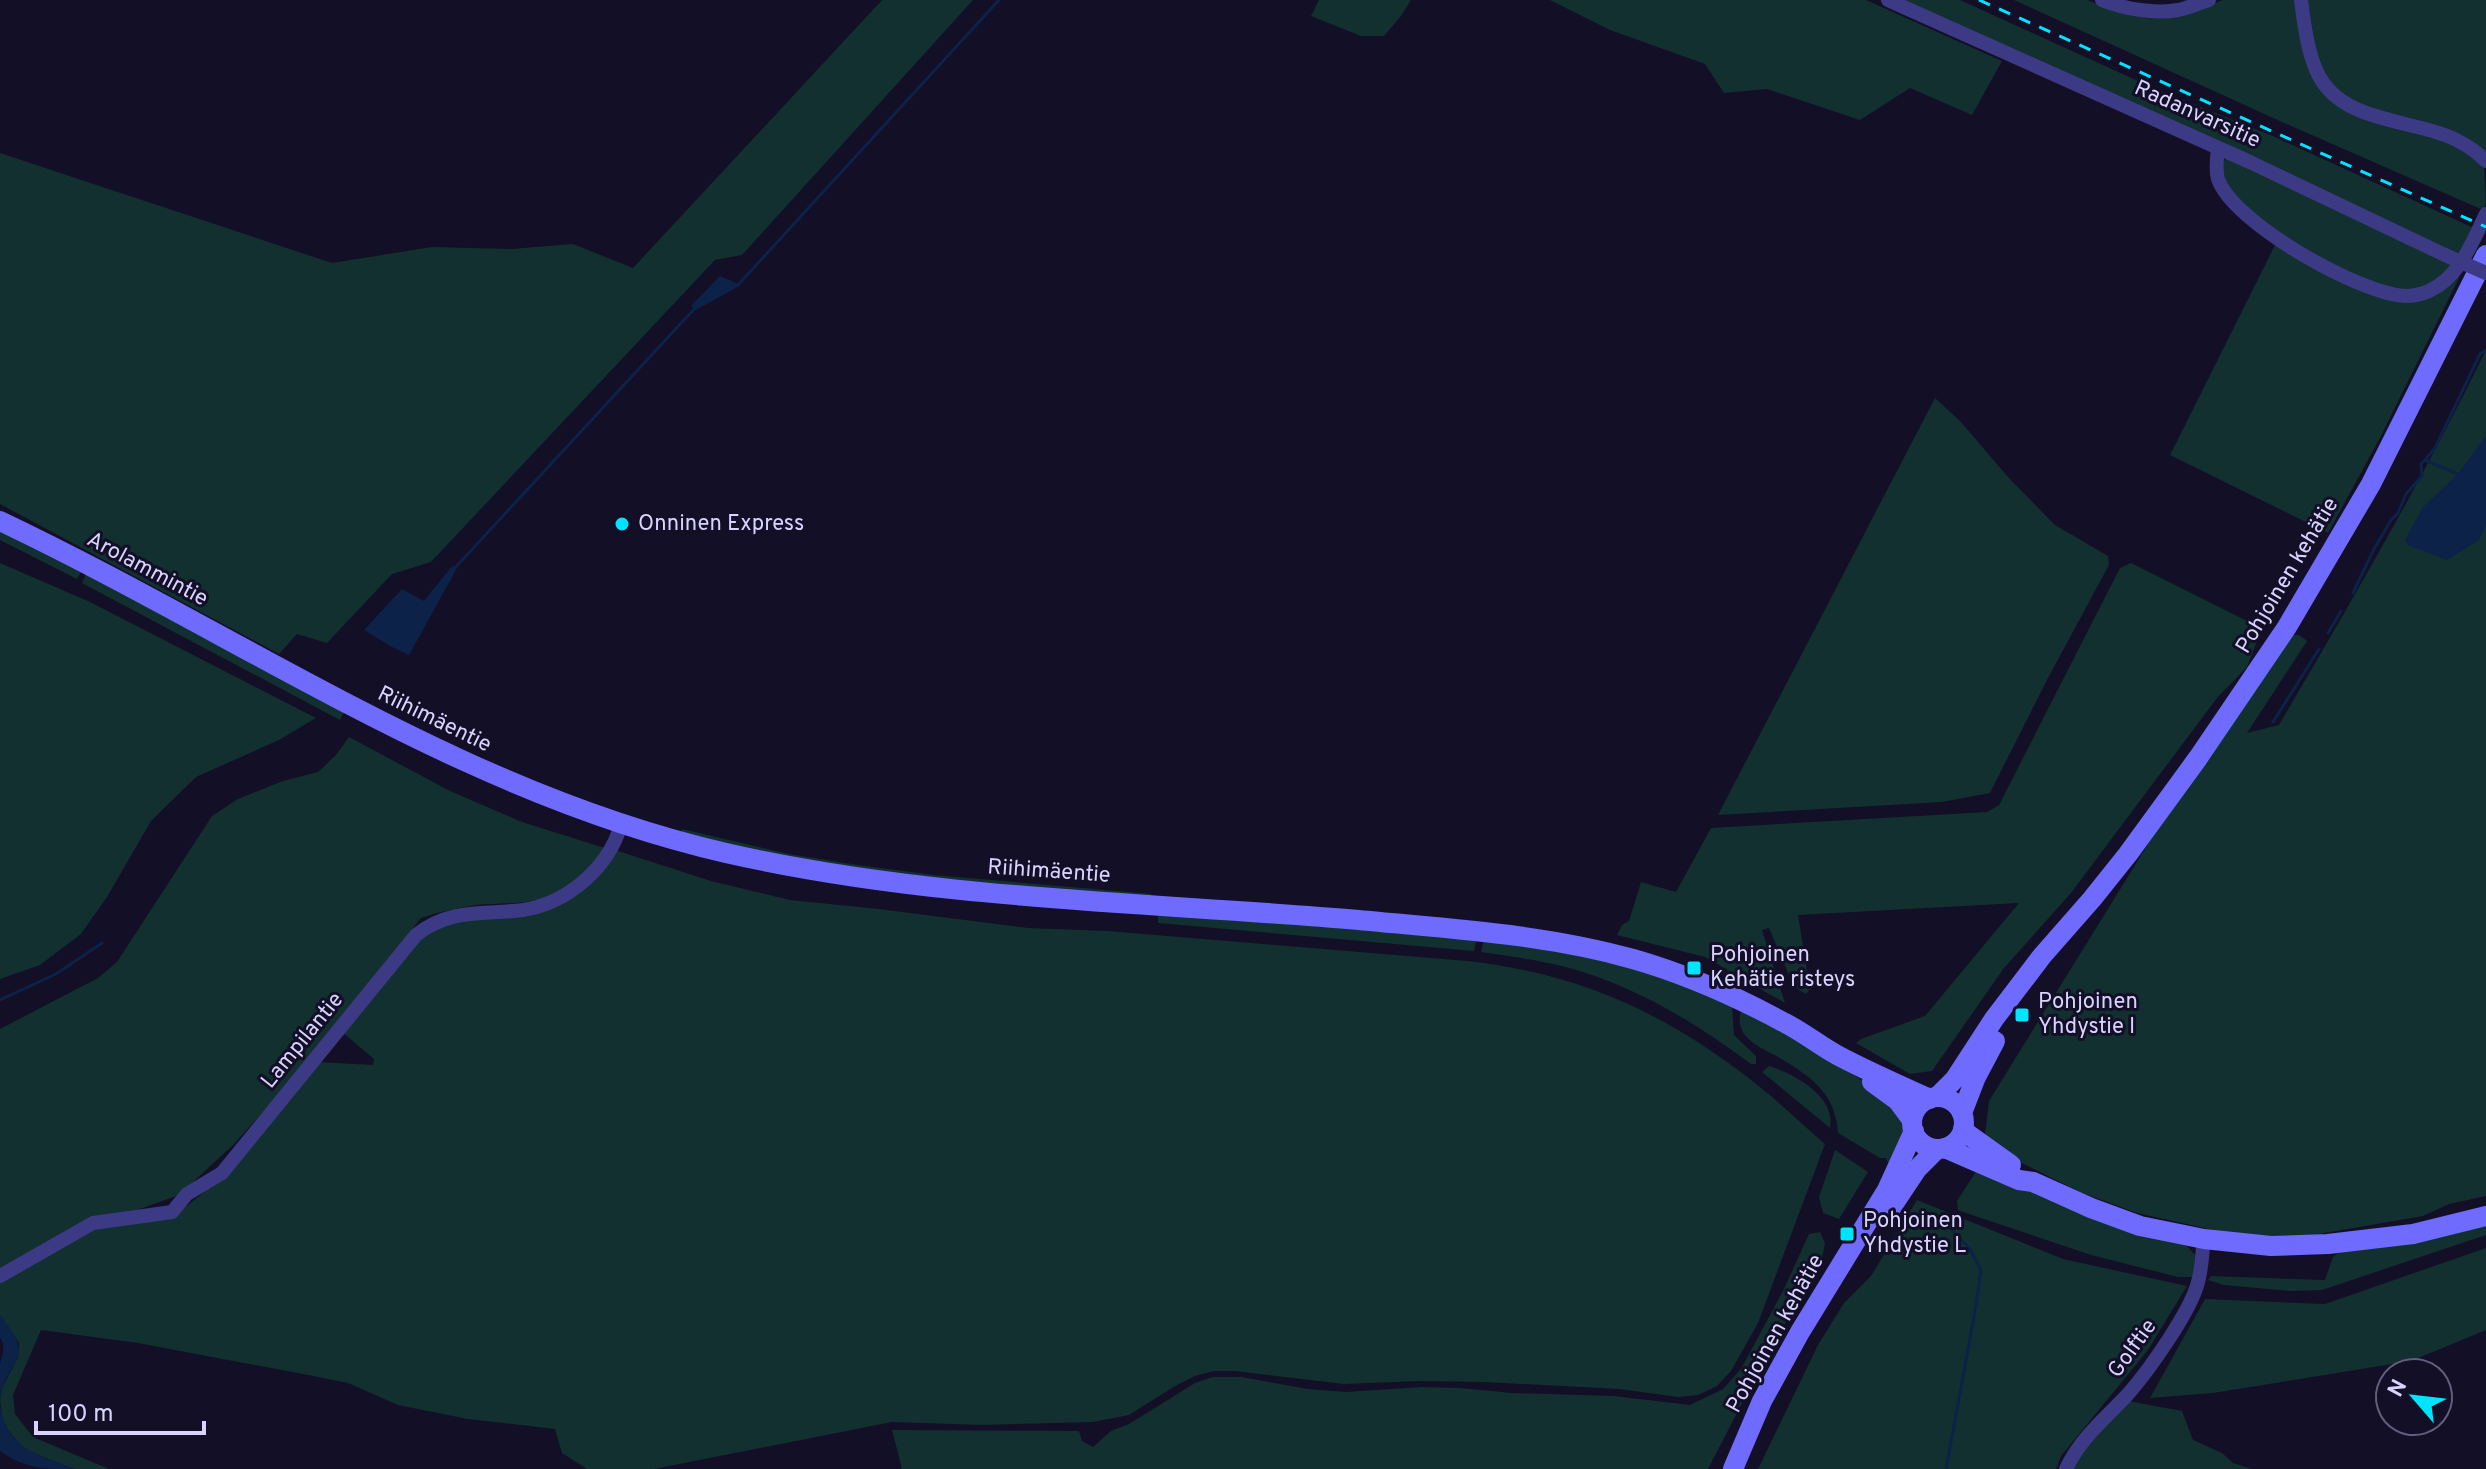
<svg xmlns="http://www.w3.org/2000/svg" width="2486" height="1469" font-family="Overpass,sans-serif">
<style>
.green{fill:#12302f}
.water{fill:#0c2248}
.lines{fill:none;stroke-linecap:round;stroke-linejoin:round}
.stream{stroke:#0c2248;stroke-width:3}
.street{stroke:#3d3a85;stroke-width:14}
.secondary{stroke:#6f6bff;stroke-width:20}
.rail{stroke:#00e5ff;stroke-width:3;stroke-dasharray:12 10;stroke-linecap:butt}
.street-bridge{stroke:#3d3a85;stroke-width:14}
.poi-dot{fill:#00e5ff;stroke:#130f26;stroke-width:3}
.labels{text-anchor:middle;dominant-baseline:central;stroke-width:6;stroke-linejoin:round;paint-order:stroke}
.street-label{font-size:22px;fill:#d9d4ff;stroke:#130f26}
.poi-label{font-size:22px;fill:#d9d4ff;stroke:#130f26;text-anchor:start}
</style>
<rect width="100%" height="100%" fill="#130f26"/>
<g class="green">
<polygon points="882,0 973,0 742,255 715,260 431,562 392,574 327,643 297,634 279,654 0,504 0,153 332,263 432,247 511,249 573,244 633,268"/>
<polygon points="1319,0 1411,0 1401,16 1384,36 1361,36 1311,16"/>
<polygon points="1550,0 1866,0 2002,61 1972,115 1910,88 1860,120 1767,89 1724,93 1705,64 1610,30"/>
<polygon points="1896,0 1960,0 2149,86 2275,137 2476,229 2461,256"/>
<path d="M2014,0H2087L2108,8L2198,10L2223,0H2298L2323,87C2377,111 2436,131 2484,165L2486,203L2483,210L2282,122Z"/>
<polygon points="2304,0 2486,0 2486,155 2352,103 2320,72"/>
<polygon points="2229,157 2455,266 2426,289 2398,291 2334,268 2245,210 2221,174 2221,162"/>
<polygon points="2276,243 2356,287 2436,294 2447,288 2460,276 2380,438 2328,533 2170,455"/>
<path d="M2486,350V1196L2449,1204L2423,1216L2301,1237L2236,1235L2137,1213L2080,1192L2020,1162L1985,1135L1989,1101L2163,820L2287,644L2293,635H2299L2307,641L2247,733L2279,725C2351,602 2423,479 2486,350Z"/>
<polygon points="1935,398 1960,421 2008,477 2055,525 2108,556 2109,565 2048,678 1990,793 1942,802 1718,815"/>
<polygon points="0,528 81,572 77,579 0,540"/>
<polygon points="0,563 90,602 316,718 279,740 196,777 151,821 107,897 81,934 40,965 0,979"/>
<polygon points="2131,563 2253,624 2257,641 2247,667 2217,698 2071,893 2004,968 1932,1071 1910,1074 1856,1043 1861,1039 1925,1016 2019,903 1798,915 1810,989 1806,994 1794,987 1769,928 1762,930 1785,1003 1705,957 1617,935 1622,925 1629,921 1641,882 1676,892 1711,828 1987,812 1999,805 2120,568"/>
<polygon points="86,574 345,710 340,720 82,583"/>
<path d="M349,737L450,791L522,822L608,849C592,866 577,882 556,893C532,906 502,902 476,905C457,908 439,912 421,918L283,1090L233,1145L179,1195L137,1210L91,1218L0,1270V1029L98,978L117,962L212,816L238,799L283,781L318,772L336,755Z"/>
<polygon points="682,829 789,854 858,865 934,875 1152,894 1149,897 1007,886 831,866 680,835"/>
<path d="M615,850L711,881L790,900L879,909L1028,928L1108,931L1467,961C1575,973 1660,1010 1746,1076C1774,1097 1799,1122 1825,1144L1758,1323L1731,1371L1717,1386L1698,1395L1678,1397L1619,1389L1485,1382L1420,1381L1344,1384L1235,1371H1214L1195,1376L1175,1386L1129,1415L1093,1422L982,1425L892,1422L654,1469H587L562,1453L555,1429L468,1419L398,1405L348,1383L303,1374L138,1343L41,1330L13,1395L15,1414L33,1437L109,1469H75L40,1456L23,1448L8,1430L2,1417L0,1400L2,1388L18,1357L19,1343L0,1315V1279L94,1226L171,1215L187,1206L232,1169L317,1062L373,1065L374,1059L342,1032L407,951L436,924L557,904Z"/>
<polygon points="1158,914 1477,938 1474,951 1158,923"/>
<path d="M1484,939L1512,942L1648,970L1732,1006L1734,1035L1756,1056V1064H1751C1696,1023 1634,985 1566,967C1538,960 1510,956 1481,952Z"/>
<path d="M1741,1011C1775,1028 1895,1088 1903,1124C1906,1136 1894,1153 1889,1165L1886,1158H1880L1838,1133C1837,1117 1832,1101 1820,1088C1811,1077 1793,1066 1780,1058C1762,1048 1733,1038 1741,1011Z"/>
<path d="M1769,1066C1794,1074 1836,1096 1830,1128L1762,1072Z"/>
<polygon points="1835,1150 1868,1172 1839,1219 1823,1213 1819,1197"/>
<polygon points="1979,1167 2187,1246 2195,1255 2193,1277 2178,1277 2091,1255 1963,1212 1958,1210 1957,1201"/>
<polygon points="1917,1200 2063,1259 2187,1286 2148,1350 2061,1456 2056,1469 1758,1469 1818,1345 1844,1303 1871,1276"/>
<polygon points="2486,1222 2486,1235 2322,1290 2292,1291 2257,1288 2224,1285 2208,1280 2211,1276 2325,1280 2333,1257 2338,1253"/>
<polygon points="1820,1232 1825,1243 1822,1258 1762,1365 1708,1469 902,1469 892,1430 1079,1431 1082,1441 1093,1447 1111,1431 1129,1424 1195,1383 1213,1377 1241,1377 1308,1389 1346,1392 1422,1387 1460,1388 1512,1393 1614,1396 1690,1405 1723,1389 1741,1369 1783,1291 1809,1234"/>
<polygon points="2486,1248 2486,1330 2411,1361 2213,1393 2150,1398 2205,1299 2325,1304"/>
<polygon points="2128,1401 2182,1411 2193,1440 2222,1453 2233,1463 2252,1469 2071,1469 2077,1458"/>
</g>
<g class="water">
<polygon points="720,276 741,285 696,310 691,306"/>
<polygon points="2486,435 2486,526 2479,540 2447,560 2408,545 2405,540 2423,507 2458,474"/>
<polygon points="452,566 456,570 409,655 390,646 364,630 402,589 424,601"/>
<path d="M0,1315C39,1362 6,1357 0,1400C0,1389 0,1375 0,1364C3,1352 6,1348 0,1337Z"/>
<path d="M0,1406C8,1450 38,1455 75,1469C42,1469 26,1469 0,1451Z"/>
</g>
<g class="lines">
<g class="stream">
<polyline points="737,286 999,0"/>
<polyline points="2458,474 2425,460 2435,448 2480,354 2486,350"/>
<polyline points="453,570 695,308"/>
<polyline points="2353,593 2373,551 2391,520 2398,513 2406,494 2422,476 2421,464 2425,460"/>
<polyline points="2328,633 2341,611"/>
<polyline points="2273,722 2319,649"/>
<polyline points="0,1000 56,974 102,943"/>
<polyline points="1946,1469 1976,1306 1981,1270 1970,1249 1952,1230 1957,1218"/>
</g>
<g class="street">
<polyline points="1888,0 2252,163 2445,255"/>
<path d="M2102,0C2124,9 2155,14 2178,10C2188,8 2199,3 2209,0"/>
<path d="M2301,0C2304,23 2307,50 2317,72C2339,120 2402,119 2445,135C2461,141 2474,149 2486,161"/>
<path d="M2218,149C2217,159 2215,169 2218,179C2233,223 2360,294 2405,296C2413,296 2422,294 2429,291C2460,277 2472,242 2486,214"/>
<path d="M0,1276L93,1223L172,1212L187,1194L222,1173L416,935C450,908 482,915 523,910C568,903 608,868 621,825"/>
<path d="M2066,1469C2081,1437 2106,1418 2129,1393C2149,1370 2191,1311 2198,1282C2202,1268 2202,1253 2204,1239"/>
</g>
<g class="secondary">
<path d="M0,521C242,636 461,792 726,853C932,900 1149,902 1359,920C1451,929 1544,934 1633,959C1686,974 1737,997 1785,1023C1803,1032 1819,1045 1837,1055C1867,1071 1899,1085 1930,1099"/>
<polyline points="1872,1082 1898,1101 1912,1120"/>
<polyline points="1937,1097 1955,1079 1994,1019 2042,956 2092,899 2128,854 2198,758 2287,627 2371,484 2486,255"/>
<circle cx="1938" cy="1123" r="26"/>
<polyline points="1962,1113 1976,1077 1995,1041"/>
<polyline points="1963,1129 1969,1135 2011,1165"/>
<polyline points="1945,1148 2019,1180 2033,1182 2091,1208 2140,1226 2204,1239 2271,1246 2328,1244 2413,1234 2486,1216"/>
<polyline points="1887,1214 1917,1169 1937,1149"/>
<polyline points="1733,1469 1762,1401 1800,1332 1887,1190 1914,1131"/>
</g>
<polyline class="rail" points="1979,0 2486,227"/>
<polyline class="street-bridge" points="2445,255 2486,273"/>
</g>
<g class="poi-dot">
<circle cx="622" cy="524" r="8"/>
<rect x="1686" y="960" width="16" height="16" rx="4"/>
<rect x="2014" y="1007" width="16" height="16" rx="4"/>
<rect x="1839" y="1226" width="16" height="16" rx="4"/>
</g>
<g class="labels">
<g class="street-label">
<text transform="translate(2197 115) rotate(24)">Radanvarsitie</text>
<text transform="translate(147 570) rotate(28)">Arolammintie</text>
<text transform="translate(2288 576) rotate(-59)">Pohjoinen kehätie</text>
<text transform="translate(434 720) rotate(26)">Riihimäentie</text>
<text transform="translate(1049 872) rotate(4)">Riihimäentie</text>
<text transform="translate(303 1041) rotate(-51)">Lampilantie</text>
<text transform="translate(1776 1334) rotate(-61)">Pohjoinen kehätie</text>
<text transform="translate(2133 1349) rotate(-54)">Golftie</text>
</g>
<g class="poi-label">
<text x="638" y="524">Onninen Express</text>
<text x="1710" y="955">Pohjoinen<tspan x="1710" dy="25">Kehätie risteys</tspan></text>
<text x="2038" y="1002">Pohjoinen<tspan x="2038" dy="25">Yhdystie I</tspan></text>
<text x="1863" y="1221">Pohjoinen<tspan x="1863" dy="25">Yhdystie L</tspan></text>
</g>
</g>
<g transform="translate(2414 1397) rotate(298)"><circle r="38" fill="#130f26" stroke="#625e7d" stroke-width="2"/>
<path d="M0-6L14 30L0 20L-14 30Z" fill="#00e5ff"/>
<text y="-12" font-size="22" font-weight="bold" text-anchor="middle" fill="#d9d4ff">N</text>
</g>
<path d="M36 1421v12h168v-12" fill="none" stroke="#d9d4ff" stroke-width="4"/>
<text x="48" y="1421" font-size="24" fill="#d9d4ff" stroke="#130f26" stroke-width="6" paint-order="stroke">100 m</text>
</svg>
